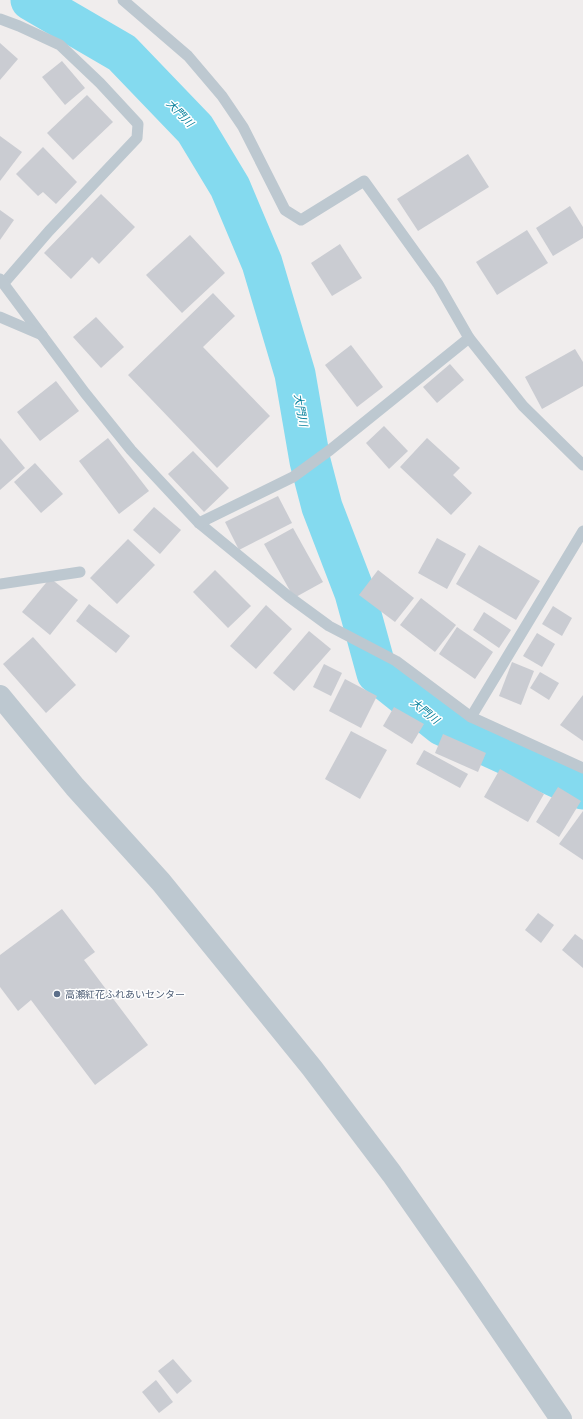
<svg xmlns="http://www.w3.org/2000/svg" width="583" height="1419" font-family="'Public Sans','Noto Sans JP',sans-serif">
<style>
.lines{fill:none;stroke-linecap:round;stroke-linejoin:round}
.river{stroke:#84daef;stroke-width:41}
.building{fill:#caccd2}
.service{stroke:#bdc8d0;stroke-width:11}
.tertiary{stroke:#bdc8d0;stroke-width:22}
.service-dot{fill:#5c6f8a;stroke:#fff;stroke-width:1.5}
.labels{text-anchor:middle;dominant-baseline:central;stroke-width:3;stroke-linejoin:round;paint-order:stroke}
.service-label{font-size:10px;fill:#4e5e75;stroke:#fff;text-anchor:start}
.water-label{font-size:11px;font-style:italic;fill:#08809c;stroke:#fff}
</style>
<rect width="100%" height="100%" fill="#f0eded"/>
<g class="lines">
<polyline class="river" points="31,0 122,53 195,129 230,187 262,263 295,374 310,461 322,507 355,593 377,673 442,725 583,789"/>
</g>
<g class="building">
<polygon points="0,43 18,59 0,80"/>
<polygon points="62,61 85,88 65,105 42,77"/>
<polygon points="87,95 113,122 73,160 47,133"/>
<polygon points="0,136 22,152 0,181"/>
<polygon points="43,147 77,182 56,204 43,192 38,196 16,174"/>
<polygon points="468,154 489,187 418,231 397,199"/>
<polygon points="101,194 135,227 99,264 92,257 71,279 44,253"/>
<polygon points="570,206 583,227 583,238 553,256 536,228"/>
<polygon points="0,210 14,220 0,240"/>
<polygon points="527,230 548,263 497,295 476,262"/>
<polygon points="190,235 225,273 182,313 146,275"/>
<polygon points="340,244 362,278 332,296 311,263"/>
<polygon points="213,293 235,316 203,347 270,416 217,468 128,375"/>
<polygon points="96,317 124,347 101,368 73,337"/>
<polygon points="351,345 383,387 357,407 325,365"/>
<polygon points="575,349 583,362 583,386 542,409 525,377"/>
<polygon points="450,364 464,380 437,403 423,387"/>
<polygon points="56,381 79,411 40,441 17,412"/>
<polygon points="384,426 408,451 389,469 366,443"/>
<polygon points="0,438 25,468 0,490"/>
<polygon points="108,438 149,491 119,514 79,461"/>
<polygon points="427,438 460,468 453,475 472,493 451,515 400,467"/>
<polygon points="193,451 229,488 204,512 168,474"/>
<polygon points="35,463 63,494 41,513 14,482"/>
<polygon points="278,496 292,523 239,550 225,522"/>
<polygon points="154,507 181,530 160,554 133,530"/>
<polygon points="293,528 323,582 294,598 264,544"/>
<polygon points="437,538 466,554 447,589 418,573"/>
<polygon points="128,539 155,565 117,604 90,578"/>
<polygon points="479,545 540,581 516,620 456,584"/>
<polygon points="215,570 251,606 228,628 193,592"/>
<polygon points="378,570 414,598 395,622 359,595"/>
<polygon points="50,578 78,600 50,635 22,612"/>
<polygon points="421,598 456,625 435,652 400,625"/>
<polygon points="89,604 130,636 116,653 76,621"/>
<polygon points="266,605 292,629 256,669 230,646"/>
<polygon points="553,606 572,618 562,636 542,624"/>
<polygon points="484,612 511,630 499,648 473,630"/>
<polygon points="457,627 493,652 475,679 439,654"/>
<polygon points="309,631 331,649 294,691 273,673"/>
<polygon points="537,633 555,644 542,667 523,656"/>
<polygon points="33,637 76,685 46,713 3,664"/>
<polygon points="512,662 534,671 521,705 499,696"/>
<polygon points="324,664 342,673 331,696 313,687"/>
<polygon points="540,672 559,683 549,700 530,688"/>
<polygon points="345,679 377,696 361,728 329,711"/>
<polygon points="583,695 583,741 560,725"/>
<polygon points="394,707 424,724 412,744 383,726"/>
<polygon points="351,731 387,750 360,799 325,779"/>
<polygon points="443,734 486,753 478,772 435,753"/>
<polygon points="424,750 468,774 460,788 416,764"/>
<polygon points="500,769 544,794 528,822 484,797"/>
<polygon points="558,787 581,801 559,837 536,822"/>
<polygon points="583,811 583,860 559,844"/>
<polygon points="62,909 95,952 84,960 148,1045 95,1085 31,1000 18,1011 0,987 0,955"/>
<polygon points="538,913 554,925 541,943 525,930"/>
<polygon points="575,934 583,940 583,968 562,950"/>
<polygon points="173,1359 192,1381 177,1394 158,1371"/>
<polygon points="156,1380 173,1402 159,1413 142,1392"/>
</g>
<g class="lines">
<g class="service">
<polyline points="123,0 188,56 222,96 243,127 285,210 301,220 364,181 438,284 469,338 523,406 583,465"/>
<polyline points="0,19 19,26 60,45 100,83 138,124 137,138 49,231 4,283"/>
<polyline points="0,279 85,393 131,450 199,523 288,596 329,626 396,661 471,717 583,768"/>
<polyline points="0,317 42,335"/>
<polyline points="199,523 293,477 330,450 469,338"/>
<polyline points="0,584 80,572"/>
<polyline points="471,717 583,531"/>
</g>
<polyline class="tertiary" points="0,696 75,787 161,882 312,1068 392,1174 471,1287 561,1419"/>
</g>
<circle class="service-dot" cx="57" cy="994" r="4"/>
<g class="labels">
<g class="service-label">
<text x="65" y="994">高瀬紅花ふれあいセンター</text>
</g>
<g class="water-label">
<text transform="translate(180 113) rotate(46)">大門川</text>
<text transform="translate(301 410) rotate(80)">大門川</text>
<text transform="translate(425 711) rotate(39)">大門川</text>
</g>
</g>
</svg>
